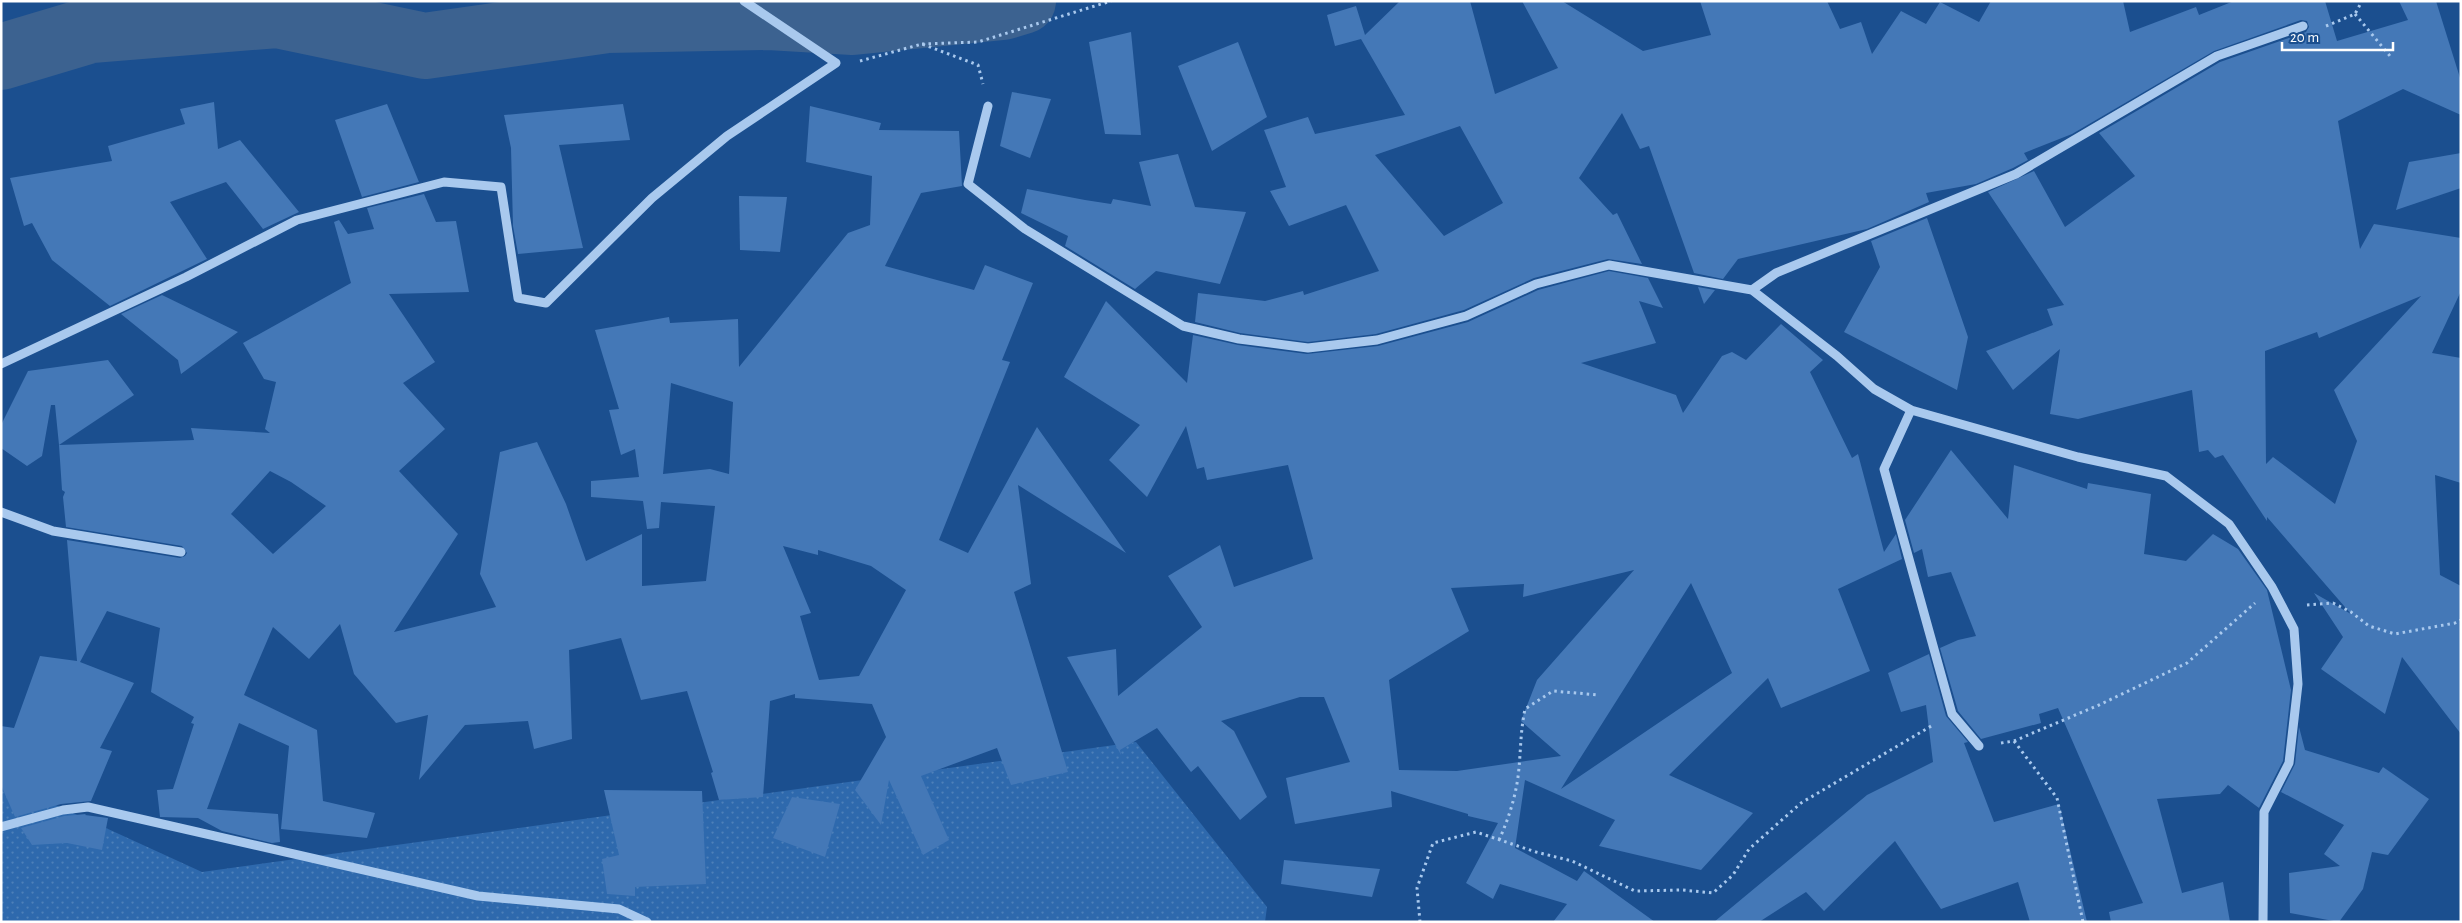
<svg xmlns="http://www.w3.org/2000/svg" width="2462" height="923" font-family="'Alegreya Sans',sans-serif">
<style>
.grass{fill:url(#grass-dots)}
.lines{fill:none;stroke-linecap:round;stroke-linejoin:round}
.river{stroke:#3c6290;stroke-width:66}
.building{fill:#4478b7;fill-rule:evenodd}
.path{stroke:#a9c9ee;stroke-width:3;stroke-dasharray:2.5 4;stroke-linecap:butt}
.minor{stroke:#a9c9ee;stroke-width:9}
</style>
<defs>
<pattern id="grass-dots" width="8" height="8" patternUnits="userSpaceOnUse" patternTransform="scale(1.25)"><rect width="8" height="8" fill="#2e69ad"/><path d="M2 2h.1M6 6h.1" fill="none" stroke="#4d80b9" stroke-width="1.8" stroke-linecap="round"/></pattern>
</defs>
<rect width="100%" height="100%" fill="#1b4f8f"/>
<polygon class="grass" points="1136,742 1267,907 1265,922 1,922 1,780 202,872"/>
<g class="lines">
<polyline class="river" points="1,57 91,30 277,15 425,46 607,20 769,17 853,22 1003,7 1023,1"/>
</g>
<g class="building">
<path d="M1400,1H1470L1495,94L1558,68L1522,1H1562L1643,51L1711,35L1700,1H1827L1840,29L1861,22L1872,54L1901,11L1926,24L1940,2L1979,22L1991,1H2123L2130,32L2196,7L2199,15L2234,1H2325L2337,41L2408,20L2399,1H2436L2461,81V115L2403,89L2338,121L2360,249L2374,224L2461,238V291L2432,353L2461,358V483L2435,475L2440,575L2461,586V734L2402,657L2385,714L2321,669L2343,637L2314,593L2351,614L2267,517V521L2223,455L2215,458L2208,450L2199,452L2192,390L2078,419L2050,414L2060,349L2013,390L1986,351L2053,325L2047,309L2064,305L1988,192L2034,171L2065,227L2135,176L2099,133L2220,62L2306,32L2309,27L2307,21L2301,20L2214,51L2072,134L2024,153L2028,160L2013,168L1976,184L1926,193L1929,202L1867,229L1738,259L1723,279L1694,273L1649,146L1640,149L1622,113L1579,178L1613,215L1617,213L1642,264L1608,259L1534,278L1464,310L1376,334L1308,342L1240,333L1195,322L1198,293L1265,301L1303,291L1304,295L1379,271L1346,205L1289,226L1270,191L1286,187L1264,130L1308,117L1315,134L1405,115L1361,39L1335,46L1327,15L1356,6L1365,35ZM1460,126L1503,203L1444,236L1375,155ZM2421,296L2334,390L2357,441L2335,504L2273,457L2266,464L2265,351L2317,332L2319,338Z"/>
<polygon points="1131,32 1141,135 1105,134 1089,42"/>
<polygon points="1238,42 1267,117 1212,151 1178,66"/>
<polygon points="1012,92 1051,99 1030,158 1000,146"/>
<polygon points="214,102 218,149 240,140 299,212 263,229 226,182 170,202 207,259 110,306 52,260 32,223 24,226 10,178 112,161 108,146 185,124 180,109"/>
<polygon points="387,104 419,182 362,197 335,120"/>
<polygon points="623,104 630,140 559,145 583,248 518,254 513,226 511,148 504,115"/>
<path d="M810,106L881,123L879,130L959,131L962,186L921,193L885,266L974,290L985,265L1033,283L1002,360L1010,362L939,540L968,553L1037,427L1126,553L1018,485L1031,584L1014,592L1068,772L1011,785L997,748L921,776L949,840L923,855L889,780L881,825L855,790L886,737L872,704L795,698V694L770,701L763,797L719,800L711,773L713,772L687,691L641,700L621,638L569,650L572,739L534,749L528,721L465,725L419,780L428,715L396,723L354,674L340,624L309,659L273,627L244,695L317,730L323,801L375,813L367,838L281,829L289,746L239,723L207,809L278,814L280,842L272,843L222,831L198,818L160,817L157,790L173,789L194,724L191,723L194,717L151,692L160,628L107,611L80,662L134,683L100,748L112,751L91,801L61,804L15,817L1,785V726L14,728L40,656L77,661L67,540L180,558L185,556L187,553L182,546L66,527L63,497L65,492L62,490L59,445L194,440L191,428L270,433L265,429L276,382L264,379L243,343L351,283L334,222L339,220L348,234L374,229L367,208L424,194L436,222L456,221L469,292L389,294L435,362L403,383L445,429L399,471L458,534L394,632L496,607L480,574L500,452L537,442L566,504L586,561L642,534V586L706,581L715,506L661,502L659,528L647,529L643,501L591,497V481L639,477L635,449L621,455L609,410L619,409L595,330L669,317L670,323L738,319L739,367L848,233L870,225L872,176L806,162ZM671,383L733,402L729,474L710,469L663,474ZM270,471L291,482L326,506L273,554L231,514ZM783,546L818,555V550L871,566L906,590L859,676L819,680L800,616L811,613Z"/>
<polygon points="2461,153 2461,188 2396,210 2409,162"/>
<polygon points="1178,154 1195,207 1246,212 1220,284 1156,271 1135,289 1065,246 1068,236 1021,213 1027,189 1085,200 1111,204 1113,199 1151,206 1139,162"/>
<polygon points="739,196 787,197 780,252 740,250"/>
<polygon points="1927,218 1968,337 1957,390 1844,332 1880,267 1871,241"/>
<path d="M1609,271L1648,278L1663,308L1639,301L1656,343L1581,363L1676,395L1683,413L1722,356L1732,352L1746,360L1781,324L1823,360L1810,372L1852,458L1858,454L1884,552L1896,534L1902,559L1838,589L1870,671L1781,708L1768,678L1669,775L1753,813L1701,870L1599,846L1615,820L1525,780L1515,848L1577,881L1584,871L1655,922H1553L1567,904L1500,884L1493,899L1466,883L1498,823L1468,816V814L1391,791L1392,807L1295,824L1286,778L1350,762L1324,697H1300L1221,721L1234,731L1267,797L1240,820L1198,766L1191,772L1157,728L1120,750L1121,755L1067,657L1116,649L1118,696L1202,627L1168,576L1220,545L1234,587L1313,559L1288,465L1207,480L1204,467L1197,469L1186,426L1147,497L1109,460L1140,425L1064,377L1106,301L1187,383L1193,335L1238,345L1307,354L1378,346L1468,322L1538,290ZM1634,570L1537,680L1521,721L1561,756L1457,771L1399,770L1389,680L1469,631L1451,588L1524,584L1523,597ZM1691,583L1732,673L1561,789L1574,768Z"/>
<polygon points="1698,287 1715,290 1704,304"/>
<polygon points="162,295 238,332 181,374 178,360 121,314"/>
<polygon points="108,360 134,395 59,445 55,405 51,405 42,456 27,466 1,448 1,425 28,371"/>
<polygon points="1951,450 2008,519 2014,465 2087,489 2088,483 2151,494 2144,554 2186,561 2213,534 2238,549 2267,590 2291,690 2283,761 2259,808 2228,785 2220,794 2157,799 2182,893 2223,882 2230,922 2111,922 2109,912 2143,903 2058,708 2039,714 2041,723 1981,739 1958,711 1940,648 1958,640 1976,636 1951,572 1928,577 1922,549 1914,553 1905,520"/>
<polygon points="1929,654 1946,716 1968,742 1964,743 1994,822 2059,804 2087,922 2030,922 2018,882 1941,909 1895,841 1824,911 1806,892 1759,922 1714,922 1867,795 1933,762 1926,705 1901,712 1888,673"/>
<polygon points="2299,727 2305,750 2379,773 2383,767 2429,799 2388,855 2372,852 2363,889 2339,922 2290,913 2289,873 2340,866 2324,854 2344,825 2281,792 2295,764"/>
<polygon points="604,790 702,791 706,884 635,887 635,896 607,894 602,859 619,855"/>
<polygon points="792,797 840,804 825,857 773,838"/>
<polygon points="86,814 85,815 108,818 102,850 67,843 32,845 21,828 64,816"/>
<polygon points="1284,860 1380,869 1372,897 1281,884"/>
</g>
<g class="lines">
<g class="path">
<polyline points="2355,14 2390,56"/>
<polyline points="2326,26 2355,14 2362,1"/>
<polyline points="922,44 978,42 1111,1"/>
<polyline points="860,61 922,44 978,65 983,84"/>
<polyline points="2307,605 2333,603 2351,612 2369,626 2395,634 2455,623 2461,620"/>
<polyline points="2014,741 2057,798 2083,922"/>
<polyline points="2001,743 2014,741 2099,705 2187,663 2255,603"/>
<path d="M1499,840C1508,820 1515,799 1518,777C1521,753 1520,733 1525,709L1553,691L1599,695"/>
<polyline points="1420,922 1417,888 1433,843 1476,832 1536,852 1572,861 1635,891 1682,890 1713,893 1733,875 1749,849 1801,803 1933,725"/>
</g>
<g class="minor">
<polyline points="988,106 968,184 1025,229 1183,326 1239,339 1308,348 1377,340 1466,316 1536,284 1609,265 1752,290 1837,356 1874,389 1911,410 2078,457 2166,476 2229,524 2272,587 2294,629 2298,684 2289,763 2264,812 2263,922"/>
<polyline points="1752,290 1776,273 2016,174 2217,56 2303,26"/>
<polyline points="1,364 186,277 297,220 444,182 501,187 518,298 546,303 652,198 727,136 836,63 744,1"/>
<polyline points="1911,410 1884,469 1952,714 1979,746"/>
<polyline points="1,512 53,531 181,552"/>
<polyline points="1,827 63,810 88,807 478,896 619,909 647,922"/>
</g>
</g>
<rect width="2462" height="923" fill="none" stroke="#ffffff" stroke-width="5"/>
<path d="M2282 42v8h111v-8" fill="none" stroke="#ffffff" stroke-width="2.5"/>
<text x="2290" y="42" font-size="15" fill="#ffffff" stroke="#1b4f8f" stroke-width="4" paint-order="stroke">20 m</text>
</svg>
